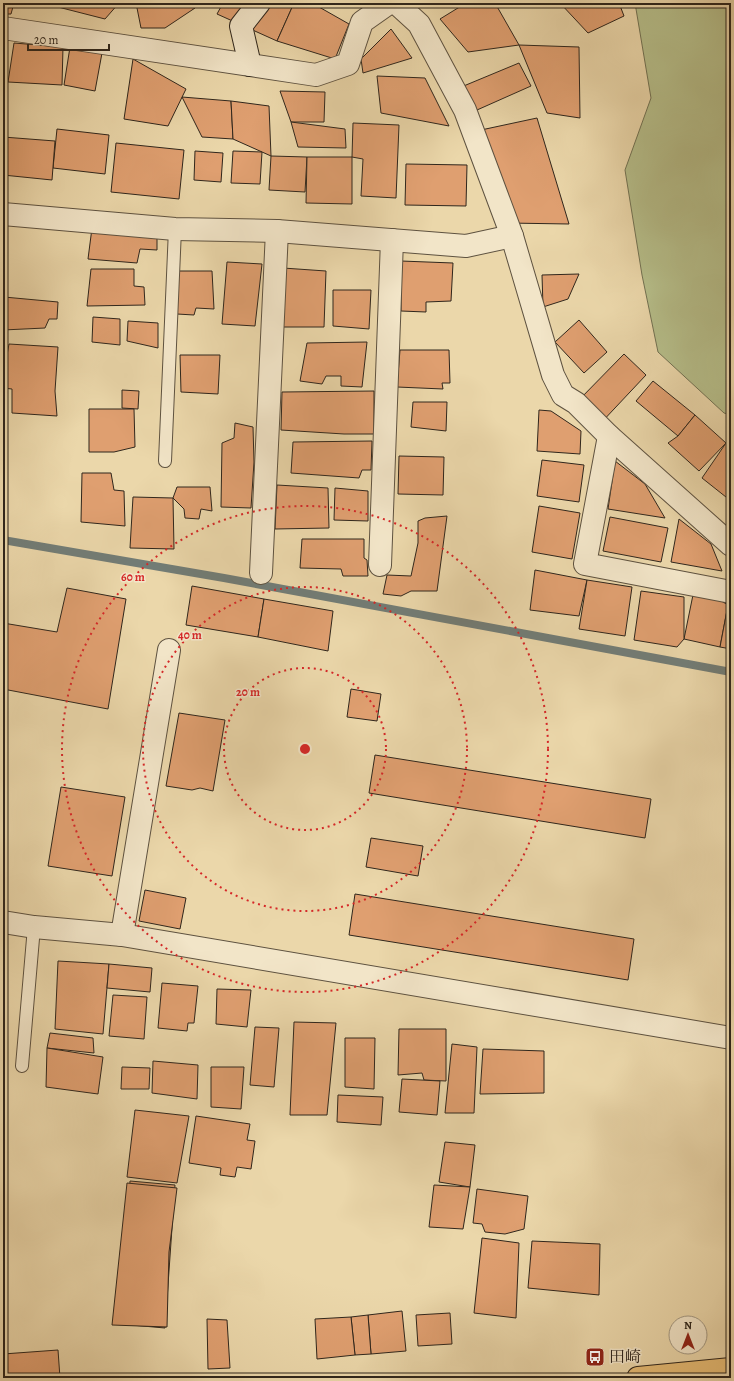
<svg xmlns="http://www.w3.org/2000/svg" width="734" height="1381" font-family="Alegreya,'Noto Serif JP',serif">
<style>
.green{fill:#b6be8a;stroke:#727253}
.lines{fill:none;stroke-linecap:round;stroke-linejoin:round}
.stream{stroke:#727d77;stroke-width:8}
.building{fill:#df9f70;stroke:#2f261c}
.lane-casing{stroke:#5e5240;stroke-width:14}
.street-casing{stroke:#5e5240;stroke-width:24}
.secondary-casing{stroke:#2f261c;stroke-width:24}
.primary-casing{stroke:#2f261c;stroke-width:24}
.lane{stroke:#f2e5c8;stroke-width:12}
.street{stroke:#f2e5c8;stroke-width:22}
.secondary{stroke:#f2e5c8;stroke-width:22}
.primary{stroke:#e6bc75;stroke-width:22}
.ring{fill:none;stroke:#d62828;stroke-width:2;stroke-dasharray:2 4}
.labels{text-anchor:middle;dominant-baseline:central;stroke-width:3;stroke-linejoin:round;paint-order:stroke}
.poi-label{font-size:16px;fill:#2f261c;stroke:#f2e5c8;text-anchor:start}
.centre{fill:#d62828;stroke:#f2e5c8;stroke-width:2}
.ring-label{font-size:12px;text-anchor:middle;font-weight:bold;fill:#d62828;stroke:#f2e5c8;stroke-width:3;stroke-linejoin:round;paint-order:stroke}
</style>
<rect width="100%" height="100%" fill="#ebd7aa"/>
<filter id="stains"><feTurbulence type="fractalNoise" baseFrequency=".005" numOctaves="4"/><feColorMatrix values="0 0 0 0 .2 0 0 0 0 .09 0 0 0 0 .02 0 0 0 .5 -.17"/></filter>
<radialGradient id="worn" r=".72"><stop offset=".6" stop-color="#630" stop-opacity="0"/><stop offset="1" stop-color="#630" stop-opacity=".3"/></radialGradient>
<polygon class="green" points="635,3 731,3 731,415 724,413 658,352 642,275 625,170 651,98"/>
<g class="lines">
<polyline class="stream" points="3,540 224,578 731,672"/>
</g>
<g class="building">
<polygon points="3,3 14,3 11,14 3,14"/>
<polygon points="61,3 119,3 105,19 58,7"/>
<polygon points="136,3 158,3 195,8 165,28 141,28"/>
<polygon points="223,3 294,3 277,41 217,14"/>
<polygon points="294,3 312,3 349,24 335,59 277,41"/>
<polygon points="466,3 495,3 519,45 468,52 440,19"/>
<polygon points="560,3 619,3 624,16 588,33"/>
<polygon points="391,29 412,58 363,73 361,59"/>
<polygon points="14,43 63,47 62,85 8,82"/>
<polygon points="519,45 579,47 580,118 547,113"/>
<polygon points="70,47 102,53 95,91 64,85"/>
<polygon points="133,59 186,89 168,126 124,119"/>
<polygon points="519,63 531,86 477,110 454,90"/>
<polygon points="377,76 425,78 449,126 381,113"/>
<polygon points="280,91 325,92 324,122 291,122"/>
<polygon points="182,97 231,101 233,139 202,137"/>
<polygon points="231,101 269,106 271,156 233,139"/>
<polygon points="537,118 569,224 507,223 481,130"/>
<polygon points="291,122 345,129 346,148 298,147"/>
<polygon points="353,123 399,125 396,198 361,196 363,159 352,157"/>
<polygon points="57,129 109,135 105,174 53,168"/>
<polygon points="3,137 55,141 52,180 3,175"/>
<polygon points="116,143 184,150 179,199 111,192"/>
<polygon points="195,151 223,153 221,182 194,180"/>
<polygon points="233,151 262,152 260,184 231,183"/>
<polygon points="271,156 307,157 305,192 269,190"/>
<polygon points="307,157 352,157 352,204 306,203"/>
<polygon points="406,164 467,165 466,206 405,205"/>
<polygon points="92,228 157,233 157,250 140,249 137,263 88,259"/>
<polygon points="401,261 453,263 451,301 426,302 426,312 401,311"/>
<polygon points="227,262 262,264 255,326 222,324"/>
<polygon points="283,268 326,271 324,327 281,327"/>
<polygon points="91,269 134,269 134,286 144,287 145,305 87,306"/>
<polygon points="178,271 212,271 214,309 196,308 194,315 177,314"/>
<polygon points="579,274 568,299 543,307 542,275"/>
<polygon points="333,290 371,290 369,329 333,326"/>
<polygon points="4,297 58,302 57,319 49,319 45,328 3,330"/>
<polygon points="93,317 120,319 120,345 92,342"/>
<polygon points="579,320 607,352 584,373 555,342"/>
<polygon points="128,321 158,323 158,348 127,341"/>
<polygon points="367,342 362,387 341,386 341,376 326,376 322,384 300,381 307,343"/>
<polygon points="9,344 58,347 55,391 57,416 12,413 12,389 3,388 3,377"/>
<polygon points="400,350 449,350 450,383 442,383 443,389 397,387"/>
<polygon points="624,354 646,375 599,425 576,403"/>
<polygon points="180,355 220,355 218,394 181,392"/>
<polygon points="653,381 695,415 678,436 636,401"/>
<polygon points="122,390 139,391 138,409 122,408"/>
<polygon points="374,391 374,434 344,434 281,430 282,392"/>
<polygon points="413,402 447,402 446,431 411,427"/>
<polygon points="89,409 134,409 135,447 114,452 89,452"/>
<polygon points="539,410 551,411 581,431 580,454 537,451"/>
<polygon points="695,415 726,443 699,471 668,443 678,436"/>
<polygon points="235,423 253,427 254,462 251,508 221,507 222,443 234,438"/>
<polygon points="731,438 731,501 702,478 726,443"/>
<polygon points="372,441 371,470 362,470 359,478 291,473 293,442"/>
<polygon points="399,456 444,457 443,495 398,494"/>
<polygon points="542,460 584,465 579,502 537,496"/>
<polygon points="615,461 645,484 665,518 608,509"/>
<polygon points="82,473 111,473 114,490 124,491 125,526 81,522"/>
<polygon points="277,485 328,488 329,528 275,529"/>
<polygon points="177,487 210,487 212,511 201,509 199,519 185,518 184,509 173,498"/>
<polygon points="335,488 368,491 368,521 334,520"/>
<polygon points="133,497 173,498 174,549 130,548"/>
<polygon points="539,506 580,513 572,559 532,552"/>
<polygon points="447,516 437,591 411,591 401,596 383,594 387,575 411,576 418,543 418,521 425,518"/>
<polygon points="610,517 668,528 661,562 603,551"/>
<polygon points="679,519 711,544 722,571 671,562"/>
<polygon points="302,539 364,539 364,558 367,560 368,576 343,576 341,569 300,568"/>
<polygon points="535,570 587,580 579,616 530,610"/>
<polygon points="587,580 632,587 625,636 579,629"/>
<polygon points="695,585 728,605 720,647 684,639"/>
<polygon points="192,586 264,599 258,637 186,625"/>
<polygon points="67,588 126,599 108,709 3,689 3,623 57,632"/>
<polygon points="641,591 684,597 684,639 677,647 634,640"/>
<polygon points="264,599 333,611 328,651 258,637"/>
<polygon points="728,605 731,606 731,649 720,647"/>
<polygon points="351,689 381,694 377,721 347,717"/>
<polygon points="179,713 225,720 213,791 200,788 192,790 166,786"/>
<polygon points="375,755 651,799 645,838 369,793"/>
<polygon points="61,787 125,797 112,876 48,866"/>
<polygon points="371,838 423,846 418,876 366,867"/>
<polygon points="145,890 186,898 180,929 139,921"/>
<polygon points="355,894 634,939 628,980 349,935"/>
<polygon points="58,961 109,964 103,1034 55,1029"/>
<polygon points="109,964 152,968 150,992 107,988"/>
<polygon points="162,983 198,986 194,1023 188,1023 187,1031 158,1028"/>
<polygon points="217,989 251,990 247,1027 216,1024"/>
<polygon points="113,995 147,997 144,1039 109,1036"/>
<polygon points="3,1010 5,1010 6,1021 3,1038"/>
<polygon points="294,1022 336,1023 327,1115 290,1115"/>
<polygon points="255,1027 279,1028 274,1087 250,1085"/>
<polygon points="399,1029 446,1029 446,1081 424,1080 422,1073 398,1075"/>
<polygon points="50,1033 93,1038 94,1053 47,1048"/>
<polygon points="345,1038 375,1038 374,1089 345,1087"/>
<polygon points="452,1044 477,1047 474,1113 445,1113"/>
<polygon points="47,1048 103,1057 98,1094 46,1087"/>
<polygon points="483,1049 544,1051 544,1093 480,1094"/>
<polygon points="153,1061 198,1065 197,1099 152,1093"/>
<polygon points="122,1067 150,1068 149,1089 121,1089"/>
<polygon points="211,1067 244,1067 241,1109 211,1107"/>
<polygon points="402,1079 440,1081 437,1115 399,1112"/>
<polygon points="338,1095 383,1097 381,1125 337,1122"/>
<polygon points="135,1110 189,1116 177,1183 127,1177"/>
<polygon points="196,1116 250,1124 247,1140 255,1141 251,1169 237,1167 235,1177 220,1175 221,1168 189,1163"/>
<polygon points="445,1142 475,1145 470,1187 439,1182"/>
<polygon points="130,1181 175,1185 165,1328 120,1324"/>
<polygon points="127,1183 177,1188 169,1252 167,1327 112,1325"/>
<polygon points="434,1185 470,1187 463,1229 429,1227"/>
<polygon points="477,1189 528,1196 524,1229 505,1234 485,1232 482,1224 473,1223"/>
<polygon points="482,1238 519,1243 516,1318 474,1313"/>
<polygon points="532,1241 600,1244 599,1295 528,1288"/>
<polygon points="402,1311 406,1351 371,1354 368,1315"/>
<polygon points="450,1313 452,1344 418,1346 416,1315"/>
<polygon points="368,1315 371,1354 355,1355 351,1317"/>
<polygon points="351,1317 355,1355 317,1359 315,1319"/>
<polygon points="207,1319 227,1320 230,1368 208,1369"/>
<polygon points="58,1350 60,1378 3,1378 3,1354"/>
</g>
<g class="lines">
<defs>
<g id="lane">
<polyline points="165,461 175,229"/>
<polyline points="22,1066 34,927"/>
</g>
<g id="street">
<polyline points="396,3 419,24 465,110 512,236 553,375 563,395 576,403 609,436 731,545"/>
<polyline points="3,28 316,75 348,64 362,22 389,3"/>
<polyline points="3,214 175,229 277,231 466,246 512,236"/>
<polyline points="609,436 585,564 731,592"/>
<polyline points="380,565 392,240"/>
<polyline points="261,573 277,231"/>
<polyline points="3,922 34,927 122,935 731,1038"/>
<polyline points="122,935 169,650"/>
</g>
<polyline id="secondary" points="250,65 241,26 259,3"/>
<polyline id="primary" points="638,1378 731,1369"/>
</defs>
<use href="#lane" class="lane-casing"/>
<use href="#street" class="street-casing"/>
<use href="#secondary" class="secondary-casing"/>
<use href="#primary" class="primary-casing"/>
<use href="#lane" class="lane"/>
<use href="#street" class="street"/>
<use href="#secondary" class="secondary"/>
<use href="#primary" class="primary"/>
</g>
<g class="ring">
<circle cx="305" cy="749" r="81"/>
<circle cx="305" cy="749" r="162"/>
<circle cx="305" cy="749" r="243"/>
</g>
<defs>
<symbol id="bus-square" viewBox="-11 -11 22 22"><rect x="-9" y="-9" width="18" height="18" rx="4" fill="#8f2418" stroke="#f2e5c8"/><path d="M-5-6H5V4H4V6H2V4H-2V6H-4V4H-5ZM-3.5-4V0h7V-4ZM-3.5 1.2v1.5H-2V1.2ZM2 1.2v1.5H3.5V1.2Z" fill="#fff"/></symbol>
</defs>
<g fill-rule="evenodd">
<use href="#bus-square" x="584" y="1346" width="22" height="22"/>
</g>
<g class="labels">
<g class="poi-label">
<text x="609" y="1357">田崎</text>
</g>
</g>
<circle cx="305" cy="749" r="6" class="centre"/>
<g class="ring-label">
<text x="133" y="581">60 m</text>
<text x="190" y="639">40 m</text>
<text x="248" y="696">20 m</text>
</g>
<rect width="734" height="1381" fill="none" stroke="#ebd7aa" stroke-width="16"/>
<rect x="4" y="4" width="726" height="1373" fill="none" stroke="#2f261c" stroke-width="2"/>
<rect x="8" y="8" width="718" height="1365" fill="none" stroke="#2f261c"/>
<g transform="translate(688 1335)"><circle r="19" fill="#f2e5c8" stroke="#a49983"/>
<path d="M0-3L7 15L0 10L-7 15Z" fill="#8f2418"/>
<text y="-6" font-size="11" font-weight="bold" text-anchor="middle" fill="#2f261c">N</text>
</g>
<path d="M28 44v6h81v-6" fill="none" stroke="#2f261c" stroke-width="2"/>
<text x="34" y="44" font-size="12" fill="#2f261c" stroke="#f2e5c8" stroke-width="3" paint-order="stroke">20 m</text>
<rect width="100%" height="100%" filter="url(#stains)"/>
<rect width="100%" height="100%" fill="url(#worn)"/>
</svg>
